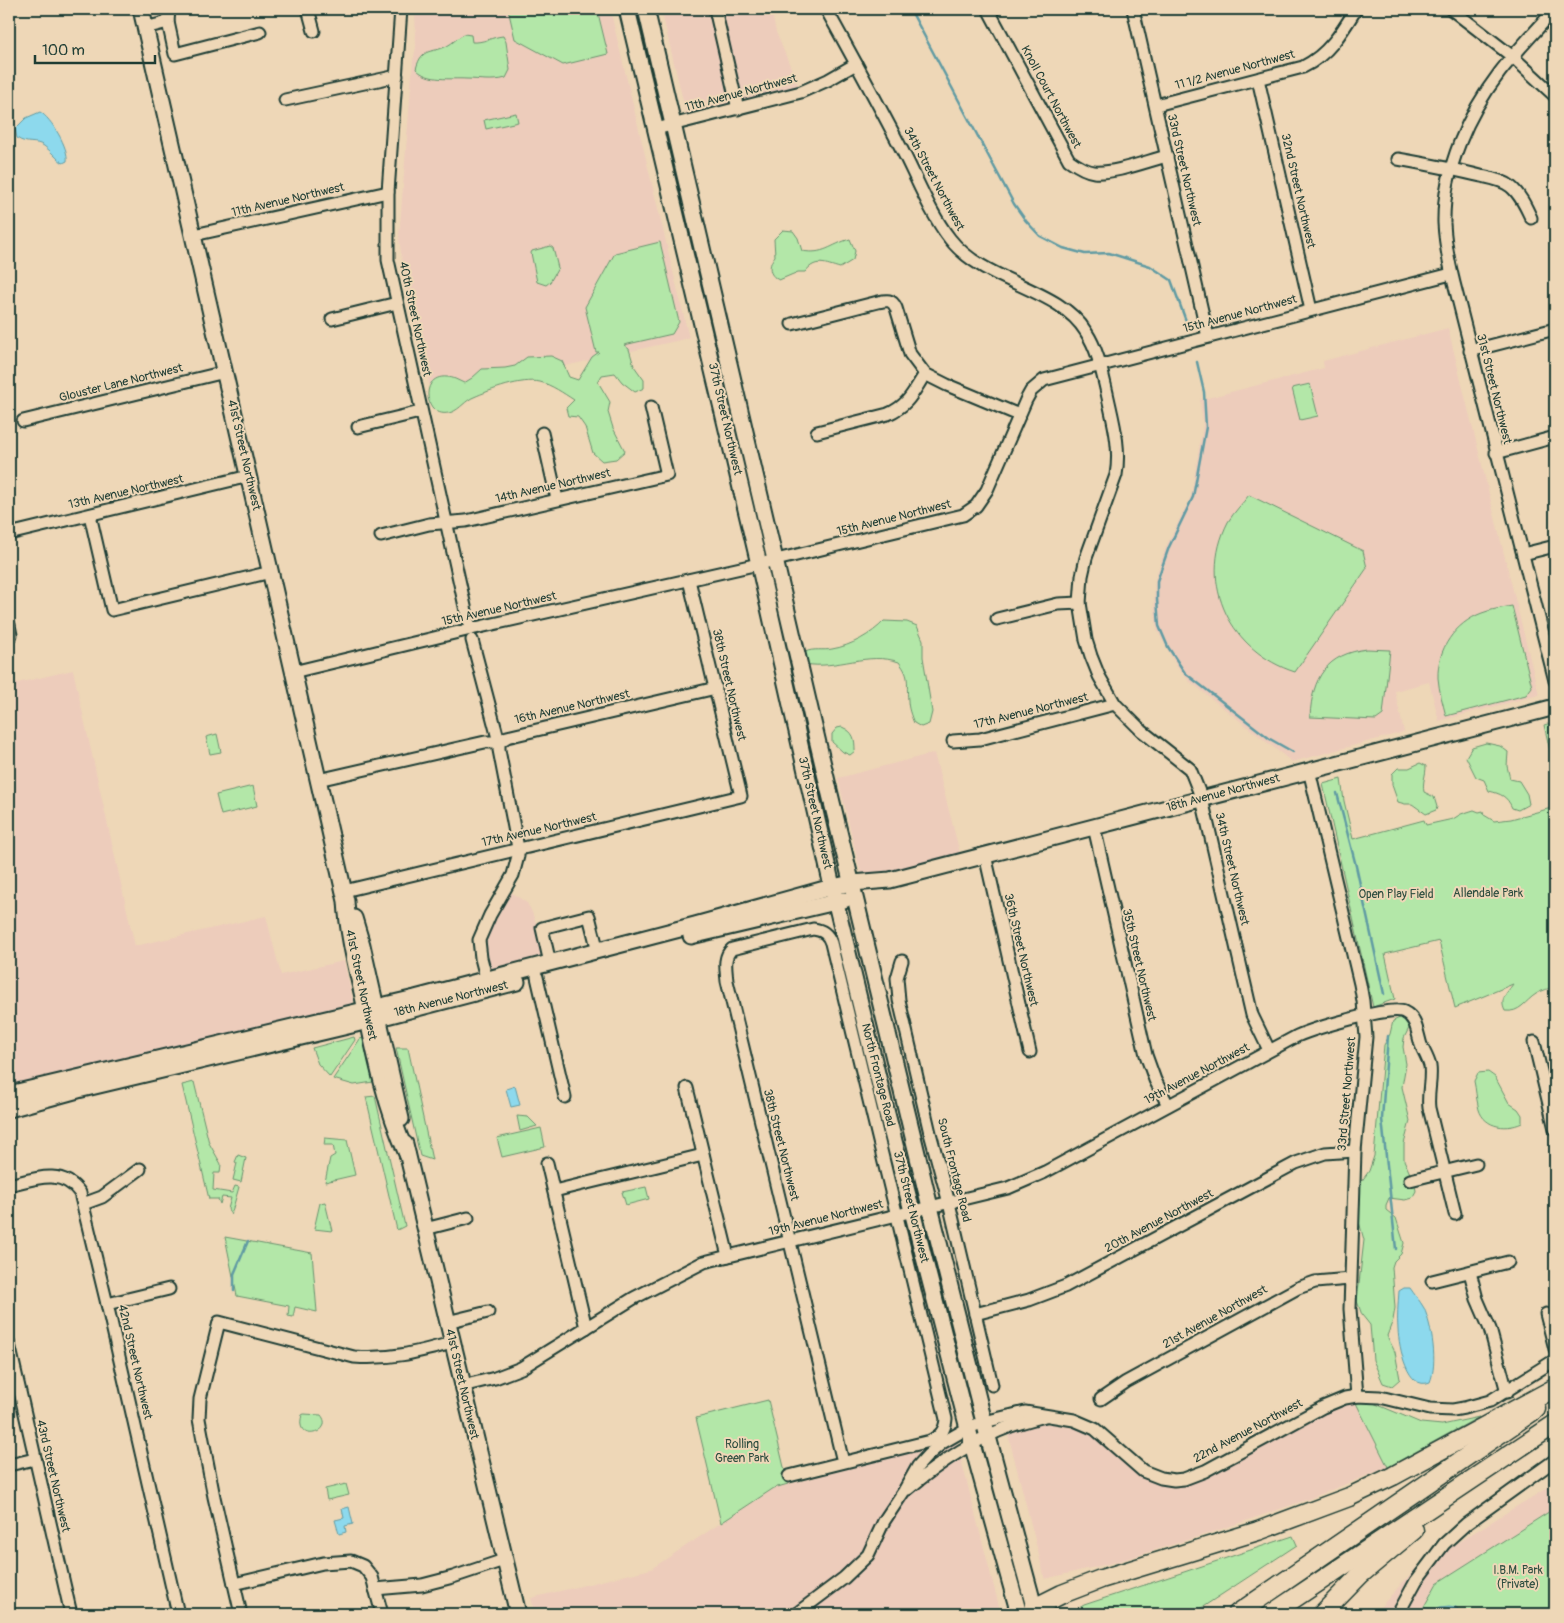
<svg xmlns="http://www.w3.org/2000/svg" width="1564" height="1623" font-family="Pangolin,sans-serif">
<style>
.built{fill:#edccbb}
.green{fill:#b3e7a8;stroke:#69926e}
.water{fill:#8dd9ed;stroke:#619ba3}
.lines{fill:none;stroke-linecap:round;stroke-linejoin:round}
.stream{stroke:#619ba3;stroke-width:2.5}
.minor-casing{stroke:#1f3d34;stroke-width:15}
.major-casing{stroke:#1f3d34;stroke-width:19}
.highway-casing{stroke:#1f3d34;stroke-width:21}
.minor{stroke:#eed7b7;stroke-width:11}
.major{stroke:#eed7b7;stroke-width:15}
.highway{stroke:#eed7b7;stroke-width:18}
.labels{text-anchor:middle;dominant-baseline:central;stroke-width:4;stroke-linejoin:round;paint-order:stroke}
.street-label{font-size:12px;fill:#1f3d34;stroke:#eed7b7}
.park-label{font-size:12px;fill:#2e4e40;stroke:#eed7b7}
</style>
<rect width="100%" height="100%" fill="#eed7b7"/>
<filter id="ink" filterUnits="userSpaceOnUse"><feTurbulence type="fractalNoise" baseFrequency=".02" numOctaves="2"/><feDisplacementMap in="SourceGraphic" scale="10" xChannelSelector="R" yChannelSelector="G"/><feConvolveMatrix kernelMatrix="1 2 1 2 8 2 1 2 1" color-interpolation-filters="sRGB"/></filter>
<g filter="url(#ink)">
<g class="built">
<polygon points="415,9 610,9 689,338 432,396 404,278 399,237 413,61 416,47"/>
<polygon points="661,9 771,9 776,32 801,92 688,121"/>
<polygon points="1448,328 1539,695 1439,721 1429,682 1395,691 1404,732 1292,762 1189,681 1177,667 1157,630 1154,603 1155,579 1166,547 1191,496 1203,425 1200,400 1324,368 1323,361"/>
<polygon points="73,670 135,946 266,916 281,975 344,961 354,1005 161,1052 9,1086 9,685"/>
<polygon points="934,753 962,861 866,886 859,866 838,778"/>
<polygon points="506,889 527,903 531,910 536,923 547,969 489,990 481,933"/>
<polygon points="1355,1401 1388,1467 1309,1499 1216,1531 1120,1561 1045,1579 1007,1430 1031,1424 1052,1424 1079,1429 1098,1438 1123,1462 1141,1475 1158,1483 1214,1471 1332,1409"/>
<polygon points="954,1432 1001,1614 535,1614 531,1598 651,1569 774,1488 918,1451"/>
<polygon points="1555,1483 1555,1614 1374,1614 1416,1568"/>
</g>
<g class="green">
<polygon points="508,9 597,9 608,54 563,65 515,39"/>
<path d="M464,34L471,35L472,42C483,43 492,37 503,36L506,42L510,70L506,78C492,82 480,79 466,79C451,78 428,82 416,69C422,46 432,54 447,46C453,43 458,37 464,34Z"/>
<polygon points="516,113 518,122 486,129 484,120"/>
<path d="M783,230L793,231L798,238L802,251C824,255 830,245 850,239L855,251L853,260L840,268C825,264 816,258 805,272H798L779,280C768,275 768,265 775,256L774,239Z"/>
<path d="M660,242L679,322L672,334L624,345L629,349L634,366L644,380V388L635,392L622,382L615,373L602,375L598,382L610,402L608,412L613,428L625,451L616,459L602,461L593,453L585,427L578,417L568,416L566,408L574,400C563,393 552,385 540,382C522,378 490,390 474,397C466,400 460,409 452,412C424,422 418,374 447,377C453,377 459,381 464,383L472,378L482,369L505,368L515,366L527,357L551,356L562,361L569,377L578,380L592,357L599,352H596L585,307L615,253Z"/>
<polygon points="550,246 553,248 558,268 550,282 546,285 537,282 531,253 532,251"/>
<polygon points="1310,384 1318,416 1300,420 1292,388"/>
<path d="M1249,495L1363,551L1367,568L1295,672C1232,652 1196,585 1228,522C1234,512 1242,504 1249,495Z"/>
<path d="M1512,606L1532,687L1526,695L1446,716C1443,704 1439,691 1438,678C1437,649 1455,623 1482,613C1492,609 1502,608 1512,606Z"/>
<path d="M884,621L907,622L917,626L923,640V657L932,712L929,724L921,727L914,723C911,716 908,708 908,700C906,681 911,678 899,662C868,651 837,670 805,664L804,659L805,652C814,648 823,651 832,649C851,646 872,634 884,621Z"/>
<path d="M1367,649L1390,650L1383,715L1376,720L1310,717C1312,677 1327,654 1367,649Z"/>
<polygon points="1555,722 1555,772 1544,725"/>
<path d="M842,727C854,732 855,739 855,751L850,755L843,752L832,742V734L837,728Z"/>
<polygon points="217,734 221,752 210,754 206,737"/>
<path d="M1486,743L1500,746L1508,752L1507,766L1510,779L1519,781L1527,794L1529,804L1518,810L1512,808C1507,796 1501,794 1489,791L1484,780L1476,777L1466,757L1472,747Z"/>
<path d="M1420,763L1426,766C1426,776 1422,782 1424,792L1434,797L1437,807L1436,810L1426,814L1412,804H1405L1398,802L1392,785V774L1398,768H1409Z"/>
<path d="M1341,779L1344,801L1353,839L1424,820L1426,825L1453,819L1461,814L1474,810L1479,812L1483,811L1484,815L1494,821L1511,819L1555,807V986C1549,989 1542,990 1536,994C1525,1001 1520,1013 1505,1011C1499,999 1507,993 1513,984L1455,1008L1439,941L1385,954L1395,999L1373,1007L1323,784Z"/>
<polygon points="253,786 257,806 221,815 216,795"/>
<polygon points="1402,1017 1408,1021 1409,1028 1404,1038 1403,1047 1406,1064 1402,1087 1410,1121 1404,1144 1404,1160 1415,1185 1416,1191 1412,1198 1405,1200 1389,1198 1386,1205 1386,1210 1396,1218 1404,1243 1401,1254 1394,1261 1392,1267 1395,1308 1393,1320 1387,1336 1395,1352 1400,1379 1392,1386 1383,1383 1373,1360 1370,1325 1362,1315 1357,1301 1364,1240 1358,1218 1358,1196 1361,1182 1369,1171 1374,1156 1384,1045 1390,1034 1393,1021"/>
<polygon points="354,1037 355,1040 330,1077 318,1064 312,1048"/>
<polygon points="363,1038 373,1082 354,1085 333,1079 360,1039"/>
<polygon points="396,1048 408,1048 432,1160 420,1156"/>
<path d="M1488,1072L1495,1077L1509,1103L1518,1109L1522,1115V1123C1505,1131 1481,1127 1478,1105C1476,1097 1476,1090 1474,1081L1478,1073Z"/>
<polygon points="194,1082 209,1143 221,1164 220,1173 214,1173 213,1190 232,1193 235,1186 239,1187 231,1215 228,1209 231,1198 222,1197 220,1204 218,1199 209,1199 182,1085"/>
<polygon points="375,1096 405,1226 397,1230 366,1097"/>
<polygon points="517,1116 528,1117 537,1126 520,1131"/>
<polygon points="541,1128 545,1147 502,1157 497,1138"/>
<polygon points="325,1138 347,1140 355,1175 325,1182 330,1158 335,1155 333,1145 324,1145"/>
<polygon points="238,1155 246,1158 241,1182 233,1180 237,1163 235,1162"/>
<polygon points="646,1187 649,1199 626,1205 622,1192"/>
<polygon points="325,1202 332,1231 314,1229 320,1203"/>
<polygon points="225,1237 312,1253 317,1312 295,1307 293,1317 288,1316 289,1306 237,1296"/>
<polygon points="768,1400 788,1484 774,1488 721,1523 696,1418"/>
<polygon points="1355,1401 1371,1402 1421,1423 1442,1425 1479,1417 1388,1467"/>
<path d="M304,1414L321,1415C336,1433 293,1445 302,1415Z"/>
<polygon points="346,1484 349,1495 327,1500 325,1489"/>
<polygon points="1555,1508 1555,1614 1420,1614 1437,1583"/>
<polygon points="1293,1536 1297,1545 1192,1614 1069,1614 1084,1605"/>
</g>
<g class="water">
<path d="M40,112C51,118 69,148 67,161L63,163C56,158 51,151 44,146C36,140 26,145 17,138L15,129L26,118Z"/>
<polygon points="515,1086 520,1105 511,1107 506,1089"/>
<path d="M1404,1288H1410C1414,1294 1420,1301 1424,1308C1432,1327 1438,1363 1430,1382C1407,1392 1399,1346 1398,1330C1397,1317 1398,1304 1399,1291Z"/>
<polygon points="349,1507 353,1524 345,1526 346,1532 339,1534 335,1520 344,1518 342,1509"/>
<polygon points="1449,1606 1456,1607 1462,1614 1430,1614 1440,1607"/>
</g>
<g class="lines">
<g class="stream">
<polyline points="910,9 1014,204 1026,221 1040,236 1063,248 1085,254 1109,253 1150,266 1171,280 1186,321"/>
<polyline points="1197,362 1204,392 1206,427 1193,497 1169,547 1157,581 1157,599 1159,626 1168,647 1185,673 1270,739 1293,752"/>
<polyline points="1337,793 1356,866 1384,994"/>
<polyline points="1388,1036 1382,1119 1396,1249"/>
<polyline points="234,1291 234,1274 248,1241"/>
</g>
<defs>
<g id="minor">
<polyline points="169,9 168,22 175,54 260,32"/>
<polyline points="308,9 314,31"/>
<polyline points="401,9 388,192 388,260 468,620 471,629"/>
<polyline points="715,9 738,109"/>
<path d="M826,9C851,54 876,100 900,146C916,176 929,212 950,239C985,284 1059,287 1086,332C1098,350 1102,372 1107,393C1113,421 1121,447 1116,475L1086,558L1082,576L1080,603L1086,640L1091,656L1099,676L1115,704L1142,731L1190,769L1202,799L1252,1015L1269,1050"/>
<path d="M988,9L1069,160C1076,165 1085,171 1094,172C1114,174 1147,161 1167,156"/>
<polyline points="1133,9 1208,337"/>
<polyline points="1451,9 1513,57 1555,96"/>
<path d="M1555,9C1537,30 1517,50 1500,72C1468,114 1443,169 1444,223C1445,244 1449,263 1454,283L1555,681"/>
<polyline points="145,28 168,22"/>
<polyline points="1258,79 1311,310"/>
<polyline points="285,100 397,76"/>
<path d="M1156,105L1303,67C1328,55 1342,32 1356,9"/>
<polyline points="656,129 801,92 828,80 856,64"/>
<path d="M1398,159C1426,164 1453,169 1481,176C1490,178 1502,180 1510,186C1520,194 1526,207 1531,218"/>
<polyline points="194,235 388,192"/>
<polyline points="332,319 397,303"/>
<path d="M792,324L878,302C887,300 892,299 896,308L910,354L925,374L947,385L1019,415"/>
<polyline points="1470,351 1555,329"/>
<polyline points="23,421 225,372"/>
<polyline points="358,427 420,412"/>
<path d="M817,432L888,414C909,405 913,392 925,374"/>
<polyline points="542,433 557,499"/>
<polyline points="1496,453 1555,437"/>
<polyline points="90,515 112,610 271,572"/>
<polyline points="9,534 249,476"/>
<polyline points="381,536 429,524 466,521 667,475 651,407"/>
<polyline points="1523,554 1555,546"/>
<polyline points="997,619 1058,604 1080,603"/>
<polyline points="9,625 11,635 9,635"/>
<polyline points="472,640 499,742 499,750 518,848 518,856 513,875 490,915 479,940 481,958 488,985"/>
<polyline points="293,672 471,629 776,560 963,515 976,506 987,490 1026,400 1031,391 1044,380 1451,274"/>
<polyline points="953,741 980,739 1115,704"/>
<polyline points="1309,770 1360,984 1363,1001 1366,1037 1355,1151 1350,1309 1357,1396"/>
<polyline points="318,780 485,742 499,742 507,737 716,688"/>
<polyline points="1094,827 1146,1055 1155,1080 1168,1105"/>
<polyline points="985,855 1030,1052"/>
<polyline points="344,891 741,796 689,580"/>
<polyline points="902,961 897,978 899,1000 930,1133 949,1203 992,1385"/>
<polyline points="550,963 542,928 589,916 598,951"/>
<polyline points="537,977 565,1097"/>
<polyline points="1534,1042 1555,1129"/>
<polyline points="687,1088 728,1256"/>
<polyline points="547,1163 586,1328"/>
<polyline points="1410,1180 1476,1164"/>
<path d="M9,1185C34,1179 62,1167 80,1193L107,1304L178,1614"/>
<polyline points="554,1191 703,1155"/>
<polyline points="83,1204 102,1197 140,1169"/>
<polyline points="425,1229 468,1218"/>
<polyline points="1470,1272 1477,1299 1490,1329 1507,1392"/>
<polyline points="1432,1281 1508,1262"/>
<polyline points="107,1304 169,1289"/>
<polyline points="975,1314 1029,1300 1066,1286 1296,1163 1325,1153 1355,1151"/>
<polyline points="1546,1314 1555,1349"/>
<polyline points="447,1322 488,1312"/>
<polyline points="9,1344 71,1614"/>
<path d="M462,1386L495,1378L521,1368L634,1298L704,1262L1008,1188L1045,1172L1297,1036C1313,1029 1391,1005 1404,1012C1417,1018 1417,1033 1421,1045C1424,1052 1428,1058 1430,1066C1432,1080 1427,1094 1429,1108L1455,1214"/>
<polyline points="1101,1399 1126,1382 1298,1288 1315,1282 1350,1279"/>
<polyline points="9,1465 35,1459"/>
<path d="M789,1476L930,1441C940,1436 945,1431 946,1419L831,943C828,934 823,930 813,929L732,949C723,957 726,969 727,981L843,1462"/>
<path d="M908,1489C939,1463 973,1440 1011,1426C1022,1422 1034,1419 1045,1416"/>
<polyline points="234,1584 323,1563 351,1561 363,1566 372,1577 382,1614"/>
<polyline points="375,1589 422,1585 453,1577 504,1560"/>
<path d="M241,1614L214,1497L199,1419L200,1399L219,1322L354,1357C389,1360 418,1352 452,1343"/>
<polyline points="796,1614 844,1578 868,1555 884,1521 904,1491 918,1466 928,1455 942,1443 968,1428 984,1422 1025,1412 1074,1420 1095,1429 1143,1471 1161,1478 1174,1480 1184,1479 1205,1471 1323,1407 1345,1398 1357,1396 1380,1397 1430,1409 1453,1410 1464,1408 1490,1401 1555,1360"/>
<polyline points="1398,1614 1416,1581 1444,1544 1466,1524 1555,1460"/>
</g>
<g id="major">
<path d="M141,9L346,901C348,938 358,973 366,1010C376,1059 386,1108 407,1154"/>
<polyline points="627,9 759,564 834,895 884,1102 972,1444 1019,1614"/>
<polyline points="646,9 828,786 930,1207 984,1422 1036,1614"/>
<polyline points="354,918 362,945 401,1119"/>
<polyline points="691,936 844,900"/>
<polyline points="9,1094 415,998 695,925 832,887 852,883 890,880 1555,707"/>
<polyline points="9,1109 78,1090 356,1024 517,982"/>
<polyline points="405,1144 518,1614"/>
</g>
<g id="highway">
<polyline points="1034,1608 1062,1594 1101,1579 1258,1531 1349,1497 1393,1476 1555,1388"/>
<polyline points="1237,1614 1536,1409"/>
<polyline points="1271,1614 1555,1424"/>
<polyline points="1322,1614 1361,1574 1414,1530"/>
</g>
</defs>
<use href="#minor" class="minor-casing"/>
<use href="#major" class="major-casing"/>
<use href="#highway" class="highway-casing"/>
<use href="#minor" class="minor"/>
<use href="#major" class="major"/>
<use href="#highway" class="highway"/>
</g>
</g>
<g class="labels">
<g class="street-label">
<text transform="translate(1235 70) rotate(-15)">11 1/2 Avenue Northwest</text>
<text transform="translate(741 93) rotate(-15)">11th Avenue Northwest</text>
<text transform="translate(1051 97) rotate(62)">Knoll Court Northwest</text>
<text transform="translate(1184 170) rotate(77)">33rd Street Northwest</text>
<text transform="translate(934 179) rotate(62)">34th Street Northwest</text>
<text transform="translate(1298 191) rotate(77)">32nd Street Northwest</text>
<text transform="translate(288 200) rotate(-13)">11th Avenue Northwest</text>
<text transform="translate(1240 314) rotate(-15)">15th Avenue Northwest</text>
<text transform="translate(415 319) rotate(78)">40th Street Northwest</text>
<text transform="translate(121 383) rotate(-14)">Glouster Lane Northwest</text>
<text transform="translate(1494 389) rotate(76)">31st Street Northwest</text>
<text transform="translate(725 419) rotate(77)">37th Street Northwest</text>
<text transform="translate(244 455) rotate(77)">41st Street Northwest</text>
<text transform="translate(553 486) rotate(-13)">14th Avenue Northwest</text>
<text transform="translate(126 492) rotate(-13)">13th Avenue Northwest</text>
<text transform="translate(894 518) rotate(-14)">15th Avenue Northwest</text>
<text transform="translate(499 609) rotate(-13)">15th Avenue Northwest</text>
<text transform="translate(729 685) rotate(77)">38th Street Northwest</text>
<text transform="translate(572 707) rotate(-13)">16th Avenue Northwest</text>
<text transform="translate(1031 711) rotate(-14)">17th Avenue Northwest</text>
<text transform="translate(1223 793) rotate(-15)">18th Avenue Northwest</text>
<text transform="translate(815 813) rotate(77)">37th Street Northwest</text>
<text transform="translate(539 830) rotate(-13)">17th Avenue Northwest</text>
<text transform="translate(1232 869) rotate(77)">34th Street Northwest</text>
<text transform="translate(1021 950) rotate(77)">36th Street Northwest</text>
<text transform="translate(1139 965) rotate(77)">35th Street Northwest</text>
<text transform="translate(361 985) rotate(78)">41st Street Northwest</text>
<text transform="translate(451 999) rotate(-14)">18th Avenue Northwest</text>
<text transform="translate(1197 1074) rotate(-28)">19th Avenue Northwest</text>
<text transform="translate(878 1075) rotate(76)">North Frontage Road</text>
<text transform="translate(1347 1094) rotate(-85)">33rd Street Northwest</text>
<text transform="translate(781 1145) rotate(76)">38th Street Northwest</text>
<text transform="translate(954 1170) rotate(76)">South Frontage Road</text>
<text transform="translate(911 1207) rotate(76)">37th Street Northwest</text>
<text transform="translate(826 1218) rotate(-14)">19th Avenue Northwest</text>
<text transform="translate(1159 1221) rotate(-28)">20th Avenue Northwest</text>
<text transform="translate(1215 1317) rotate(-29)">21st Avenue Northwest</text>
<text transform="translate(135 1362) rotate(77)">42nd Street Northwest</text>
<text transform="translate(462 1384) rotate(77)">41st Street Northwest</text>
<text transform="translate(1248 1431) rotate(-28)">22nd Avenue Northwest</text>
<text transform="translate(53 1476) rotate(77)">43rd Street Northwest</text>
</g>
<g class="park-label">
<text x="1488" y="893">Allendale Park</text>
<text x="1396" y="894">Open Play Field</text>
<text x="742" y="1444">Rolling<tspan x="742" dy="14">Green Park</tspan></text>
<text x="1518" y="1570">I.B.M. Park<tspan x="1518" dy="14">(Private)</tspan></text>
</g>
</g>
<rect width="1564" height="1623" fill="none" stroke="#eed7b7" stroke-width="30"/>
<rect x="15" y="15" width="1534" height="1593" fill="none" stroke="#1f3d34" stroke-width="2" filter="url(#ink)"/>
<path d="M35 55v8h120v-8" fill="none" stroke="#1f3d34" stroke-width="2.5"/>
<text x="42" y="55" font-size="15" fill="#1f3d34" stroke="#eed7b7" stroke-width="4" paint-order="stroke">100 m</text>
</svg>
